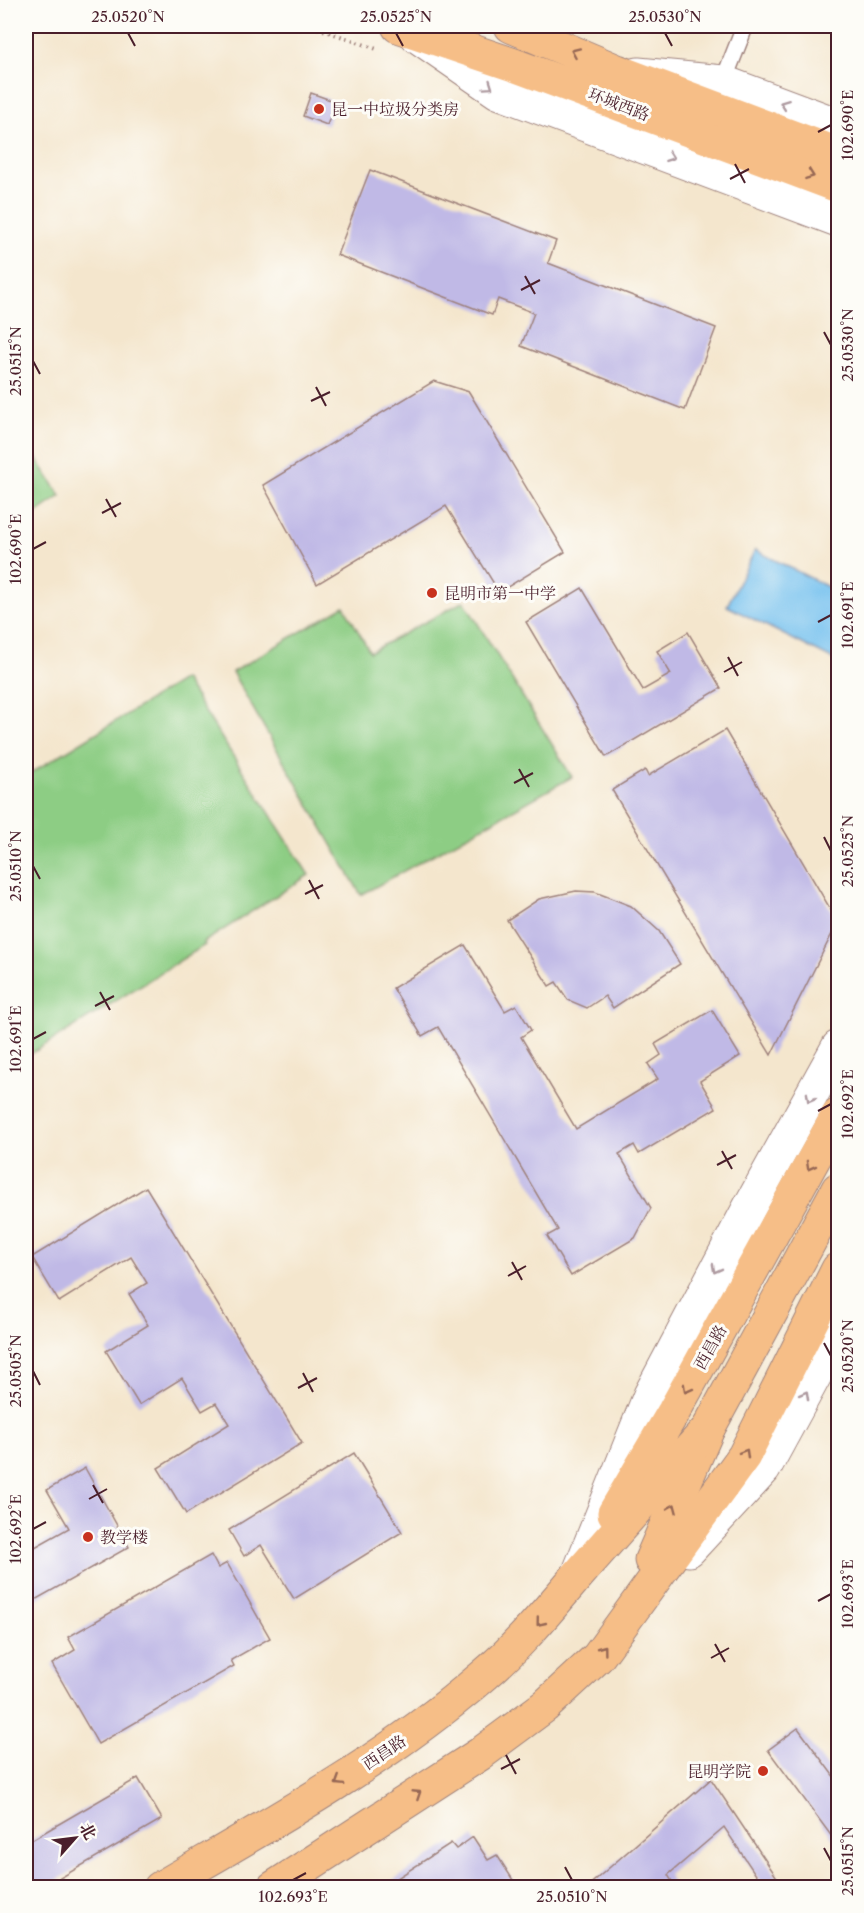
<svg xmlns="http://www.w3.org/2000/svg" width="864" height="1913" font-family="'Libre Caslon Text','Noto Serif SC',serif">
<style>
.green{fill:#8dcd84;stroke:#6c7658;stroke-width:1.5}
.water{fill:#75c1ef;stroke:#60708d;stroke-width:1.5}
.building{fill:#c0b9e6}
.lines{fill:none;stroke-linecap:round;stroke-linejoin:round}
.service-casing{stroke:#9f827c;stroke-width:19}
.minor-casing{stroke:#9f827c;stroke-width:35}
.primary-casing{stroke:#9f827c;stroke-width:35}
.path{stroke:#9f827c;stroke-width:4;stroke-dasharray:1.5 4.5;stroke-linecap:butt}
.service{stroke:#fff;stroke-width:16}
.minor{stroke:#fff;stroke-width:33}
.primary{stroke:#f6be87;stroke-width:33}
.oneway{stroke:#976754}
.oneway2{stroke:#ae9aa0}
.ticks{fill:none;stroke:#4a1f2b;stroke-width:2}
.poi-dot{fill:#c8321e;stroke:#fdfcf7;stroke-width:2}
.labels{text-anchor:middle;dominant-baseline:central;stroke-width:6;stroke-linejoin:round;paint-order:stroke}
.street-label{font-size:16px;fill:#4a1f2b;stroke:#fdfcf7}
.poi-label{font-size:16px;fill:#4a1f2b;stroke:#fdfcf7;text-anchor:start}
.neatline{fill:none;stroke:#4a1f2b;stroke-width:2}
.ticks-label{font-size:15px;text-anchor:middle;fill:#4a1f2b}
</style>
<rect width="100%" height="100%" fill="#fdfcf7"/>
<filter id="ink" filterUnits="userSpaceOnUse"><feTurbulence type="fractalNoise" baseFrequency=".0167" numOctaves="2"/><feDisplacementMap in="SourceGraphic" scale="12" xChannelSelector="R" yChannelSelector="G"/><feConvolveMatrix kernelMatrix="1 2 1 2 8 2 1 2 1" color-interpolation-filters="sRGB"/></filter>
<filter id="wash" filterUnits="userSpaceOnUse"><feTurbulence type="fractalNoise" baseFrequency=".008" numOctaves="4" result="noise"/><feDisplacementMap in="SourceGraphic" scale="24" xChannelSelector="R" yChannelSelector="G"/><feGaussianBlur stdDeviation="1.35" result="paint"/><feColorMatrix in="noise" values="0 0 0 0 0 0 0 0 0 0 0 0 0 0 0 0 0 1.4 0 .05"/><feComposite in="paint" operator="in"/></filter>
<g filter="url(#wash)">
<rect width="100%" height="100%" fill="#f4e6cd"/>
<g class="green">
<polygon points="26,443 61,496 26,520"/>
<polygon points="464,601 572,777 361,895 232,672 344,606 370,652"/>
<polygon points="184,679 309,875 204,942 205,945 26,1057 26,776"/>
</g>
<polygon class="water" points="755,550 838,592 838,662 727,606"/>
<g id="blocks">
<g class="building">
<polygon points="311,93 336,102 327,125 303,116"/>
<polygon points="370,170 556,241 548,263 716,328 685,410 521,346 534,313 498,299 492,315 337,255"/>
<polygon points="434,381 469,392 565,552 499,592 446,506 317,584 263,485"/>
<polygon points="582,588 643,690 671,674 657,651 688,632 721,688 606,757 526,622"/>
<polygon points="725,730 838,922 771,1055 612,790 645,770 648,776"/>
<polygon points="576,891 595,892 631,906 659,931 680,964 613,1008 605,996 587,1008 568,1000 556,982 549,986 507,920 539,899"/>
<polygon points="465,945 505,1011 516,1005 531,1030 521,1037 576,1129 658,1079 648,1064 661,1055 655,1044 712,1010 740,1056 700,1081 716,1108 639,1154 634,1145 619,1154 651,1208 635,1238 571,1276 547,1236 558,1230 438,1027 422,1036 393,988"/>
<polygon points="146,1187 302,1443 186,1514 158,1468 229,1424 216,1403 202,1411 182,1378 139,1405 106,1351 148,1325 129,1294 147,1283 131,1257 59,1302 32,1257"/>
<polygon points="354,1453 402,1532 294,1599 261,1545 244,1556 229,1530"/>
<polygon points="85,1468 129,1547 26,1605 26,1552 69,1528 47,1490"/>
<polygon points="211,1555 218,1568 227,1563 270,1638 231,1660 234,1666 98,1744 52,1664 75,1650 68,1637"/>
<polygon points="798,1728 838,1782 838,1845 768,1750"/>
<polygon points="138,1778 162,1819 43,1888 26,1888 26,1843"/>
<polygon points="711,1779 784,1888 757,1888 762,1884 724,1827 668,1875 676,1888 586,1888"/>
<polygon points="473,1837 488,1860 497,1855 513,1880 504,1886 505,1888 382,1888 451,1843 456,1849"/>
</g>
</g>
</g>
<g filter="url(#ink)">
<use href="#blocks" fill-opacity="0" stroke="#9f827c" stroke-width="1.5"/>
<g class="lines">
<defs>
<polyline id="service" points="723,82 745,26"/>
<g id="minor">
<polyline points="417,36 498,92 838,220"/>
<polyline points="638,74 723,82 838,125"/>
<polyline points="689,1550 764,1469 838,1333"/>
<polyline points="579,1572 650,1395 749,1208 838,1047"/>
</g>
<g id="primary">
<polyline points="398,26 514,65 838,186"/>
<polyline points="511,26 617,71 838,154"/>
<polyline points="614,1513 674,1411 838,1115"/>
<polyline points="651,1560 708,1429 838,1189"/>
<path d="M160,1888C271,1823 385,1761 482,1677C519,1646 547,1611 578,1575C621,1526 664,1478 708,1429"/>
<polyline points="273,1888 480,1754 545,1706 598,1657 744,1456 838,1269"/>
</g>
</defs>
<use href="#service" class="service-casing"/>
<use href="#minor" class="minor-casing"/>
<use href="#primary" class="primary-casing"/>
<polyline class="path" points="312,26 377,49"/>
<use href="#service" class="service"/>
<use href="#minor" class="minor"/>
<use href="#primary" class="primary"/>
</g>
<defs><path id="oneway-chevron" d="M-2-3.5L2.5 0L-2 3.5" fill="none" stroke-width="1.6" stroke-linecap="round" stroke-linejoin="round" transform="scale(1.5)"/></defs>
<g class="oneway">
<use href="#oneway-chevron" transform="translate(575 52) rotate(-156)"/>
<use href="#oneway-chevron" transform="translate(810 175) rotate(20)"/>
<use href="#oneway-chevron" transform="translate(810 1166) rotate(119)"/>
<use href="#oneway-chevron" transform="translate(687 1389) rotate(119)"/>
<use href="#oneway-chevron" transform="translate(745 1453) rotate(-60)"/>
<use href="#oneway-chevron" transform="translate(673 1508) rotate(-67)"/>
<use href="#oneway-chevron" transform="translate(540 1622) rotate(129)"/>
<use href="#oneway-chevron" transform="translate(603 1649) rotate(-53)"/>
<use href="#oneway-chevron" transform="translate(339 1782) rotate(148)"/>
<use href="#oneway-chevron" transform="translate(417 1794) rotate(-33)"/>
</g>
<g class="oneway2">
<use href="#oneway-chevron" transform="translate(489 86) rotate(35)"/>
<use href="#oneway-chevron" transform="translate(784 104) rotate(-159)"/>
<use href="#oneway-chevron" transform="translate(670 157) rotate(20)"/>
<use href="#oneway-chevron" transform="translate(810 1098) rotate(119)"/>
<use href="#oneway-chevron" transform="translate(716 1269) rotate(118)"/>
<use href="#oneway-chevron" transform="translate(805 1395) rotate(-61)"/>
</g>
</g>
<path class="ticks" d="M128,33L135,46M396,33L403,46M665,33L672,46M818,132L831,125M735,164L745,183M730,179L749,169M525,276L535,294M521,290L540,280M824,332L831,345M33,361L40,374M316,387L326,406M311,401L330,392M106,499L116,517M102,513L121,503M33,549L46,542M818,622L831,615M728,657L738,676M724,672L742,662M519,769L529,787M514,783L533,773M824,837L831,851M33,866L40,879M309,880L319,899M305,894L323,885M100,992L110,1010M95,1006L114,996M33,1039L46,1032M818,1111L831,1104M722,1151L732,1169M717,1165L736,1155M512,1262L522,1280M508,1276L526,1266M824,1343L831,1356M33,1371L40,1385M303,1373L313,1392M298,1388L317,1378M93,1485L103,1503M89,1499L107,1489M33,1529L46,1522M818,1601L831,1594M715,1644L725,1662M711,1658L729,1648M506,1755L516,1774M501,1769L520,1759M824,1848L831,1861M565,1867L572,1880M293,1880L306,1873"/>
<g class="poi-dot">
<circle cx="319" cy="109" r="6"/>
<circle cx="432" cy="593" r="6"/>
<circle cx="88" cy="1537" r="6"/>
<circle cx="763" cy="1771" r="6"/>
</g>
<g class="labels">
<g class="street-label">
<text transform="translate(619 104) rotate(21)">环城西路</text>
<text transform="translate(710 1347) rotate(-61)">西昌路</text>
<text transform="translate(384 1752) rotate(-34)">西昌路</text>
</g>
<g class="poi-label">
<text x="331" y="109">昆一中垃圾分类房</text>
<text x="444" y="593">昆明市第一中学</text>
<text x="100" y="1537">教学楼</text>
<text x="751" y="1771" text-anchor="end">昆明学院</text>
</g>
</g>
<rect width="864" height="1913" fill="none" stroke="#fdfcf7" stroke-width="66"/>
<g transform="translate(75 1838) rotate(62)" stroke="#fdfcf7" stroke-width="4.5" paint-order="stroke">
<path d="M0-4.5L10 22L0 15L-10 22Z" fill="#4a1f2b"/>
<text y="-9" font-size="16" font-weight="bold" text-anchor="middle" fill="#4a1f2b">北</text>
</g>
<rect x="33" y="33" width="798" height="1847" class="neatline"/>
<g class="ticks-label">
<text x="128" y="22">25.0520°N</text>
<text x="396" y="22">25.0525°N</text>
<text x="665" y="22">25.0530°N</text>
<text transform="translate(848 125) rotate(-90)" y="5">102.690°E</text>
<text transform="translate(848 345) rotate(-90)" y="5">25.0530°N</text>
<text transform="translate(16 361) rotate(-90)" y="5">25.0515°N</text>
<text transform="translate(16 549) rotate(-90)" y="5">102.690°E</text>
<text transform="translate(848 615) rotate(-90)" y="5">102.691°E</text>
<text transform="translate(848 851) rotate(-90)" y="5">25.0525°N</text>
<text transform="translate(16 866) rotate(-90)" y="5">25.0510°N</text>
<text transform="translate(16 1039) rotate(-90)" y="5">102.691°E</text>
<text transform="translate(848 1104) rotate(-90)" y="5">102.692°E</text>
<text transform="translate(848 1356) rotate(-90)" y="5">25.0520°N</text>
<text transform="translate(16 1371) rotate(-90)" y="5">25.0505°N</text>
<text transform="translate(16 1529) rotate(-90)" y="5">102.692°E</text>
<text transform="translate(848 1594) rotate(-90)" y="5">102.693°E</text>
<text transform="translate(848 1861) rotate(-90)" y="5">25.0515°N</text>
<text x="293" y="1902">102.693°E</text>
<text x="572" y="1902">25.0510°N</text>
</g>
</svg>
